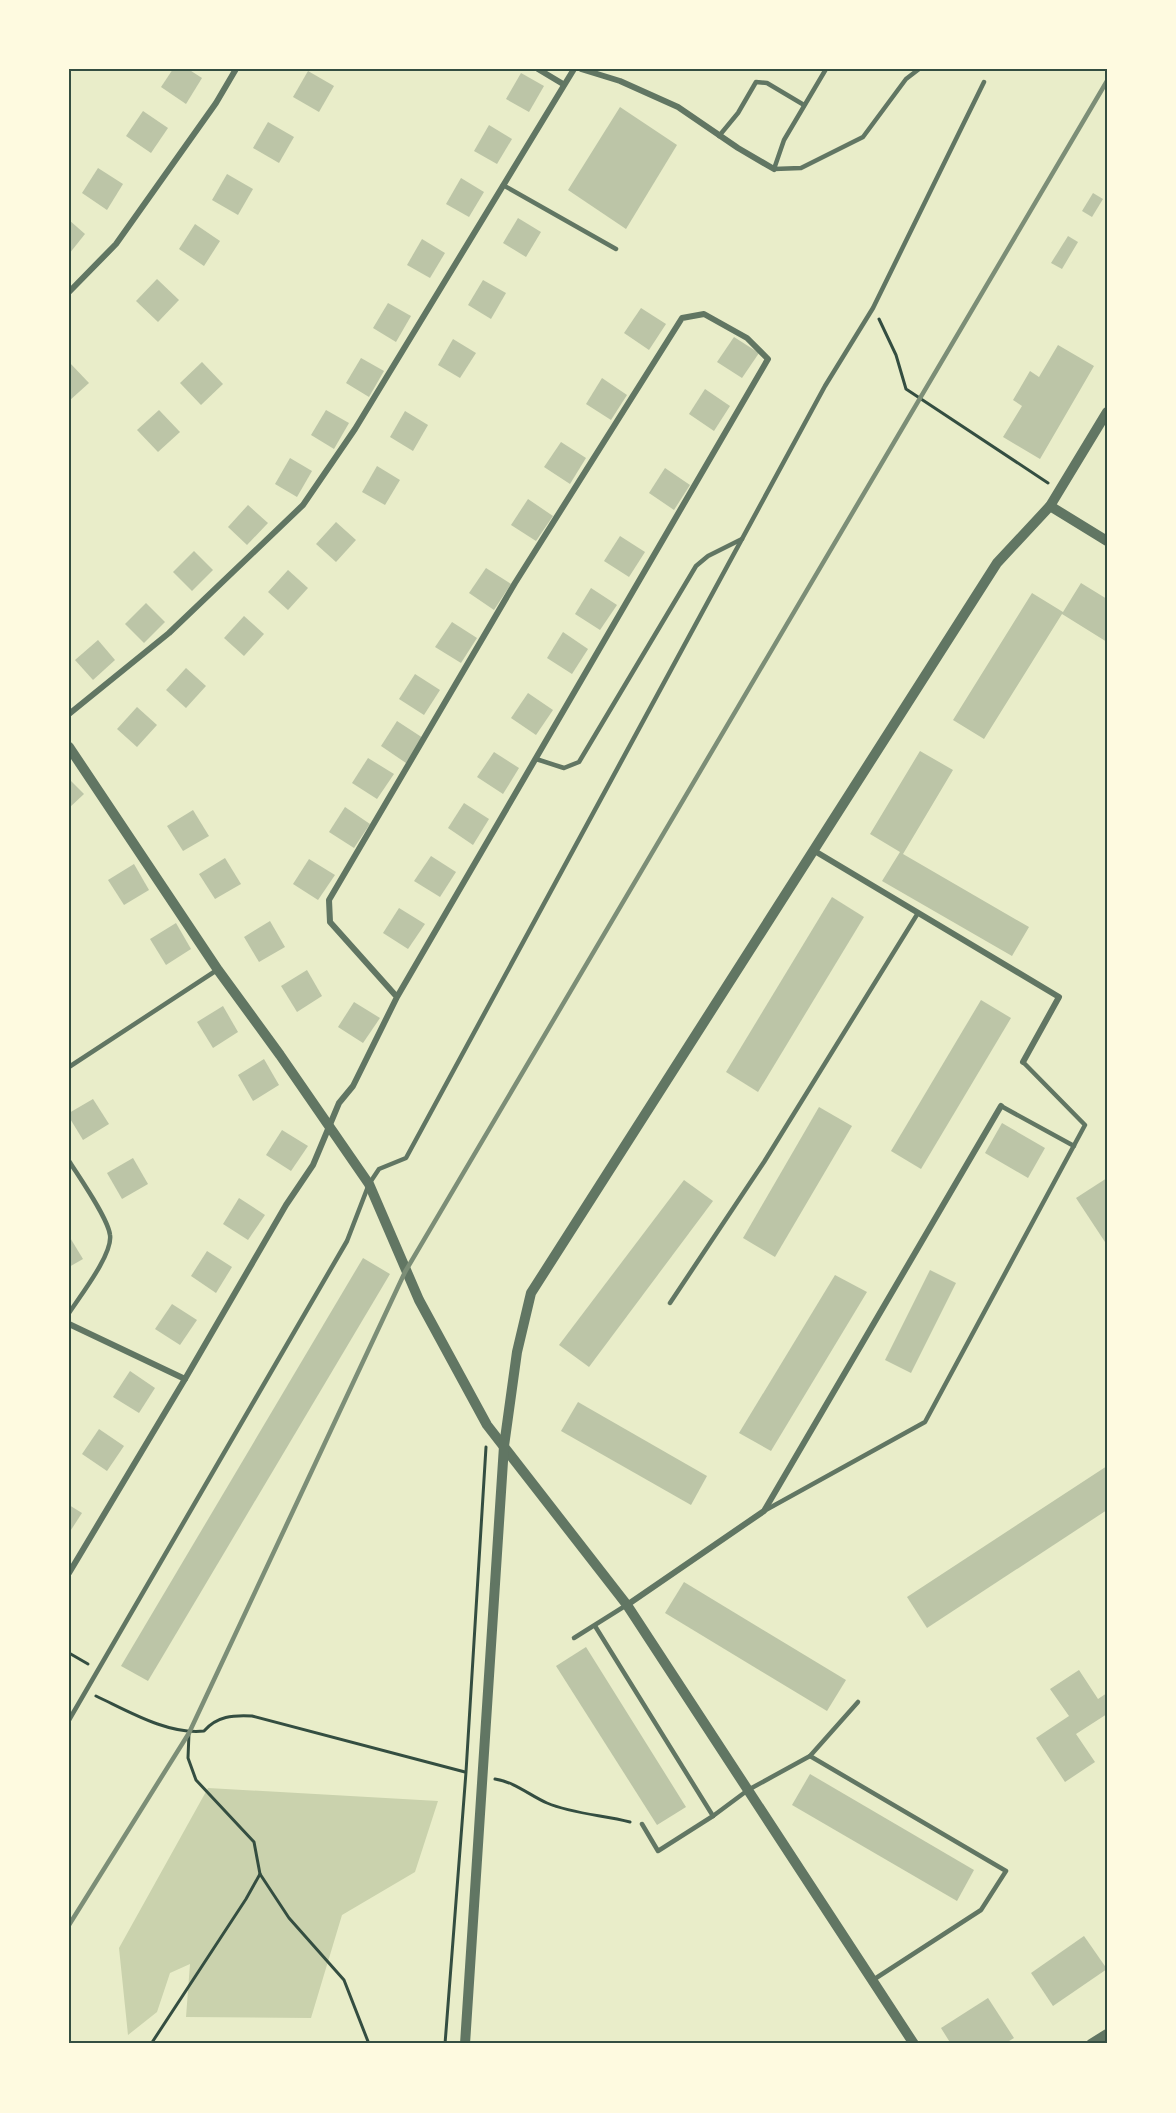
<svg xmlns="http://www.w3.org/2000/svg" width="1176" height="2113" font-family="'IBM Plex Sans',sans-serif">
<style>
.green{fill:#cad2ad}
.building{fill:#bcc5a7}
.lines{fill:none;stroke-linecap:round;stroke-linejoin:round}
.path{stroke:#344e41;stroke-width:3}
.service{stroke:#617663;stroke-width:4.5}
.minor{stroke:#617663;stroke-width:6}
.tertiary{stroke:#617663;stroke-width:10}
.rail{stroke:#7c8e77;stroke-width:4.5}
.neatline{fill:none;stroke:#344e41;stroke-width:2}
</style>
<rect width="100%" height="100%" fill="#e9edc9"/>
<polygon class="green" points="208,1788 438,1801 415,1872 342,1915 311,2018 186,2017 190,1964 170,1973 157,2012 128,2035 119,1948"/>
<g class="building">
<polygon points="173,69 188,69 202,78 186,104 161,87"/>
<polygon points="308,71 334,86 319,112 293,97"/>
<polygon points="521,73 544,86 529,112 506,99"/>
<polygon points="620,107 677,145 626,229 568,190"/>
<polygon points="143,111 168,128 151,153 126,136"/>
<polygon points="268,122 294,137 279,163 253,148"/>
<polygon points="489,125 512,139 497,164 474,151"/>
<polygon points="98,168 123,184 107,210 82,193"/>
<polygon points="227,174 253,189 238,215 212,200"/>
<polygon points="461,178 484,192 469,217 446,204"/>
<polygon points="1093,193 1103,199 1092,217 1082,211"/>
<polygon points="518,218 541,232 526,257 503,243"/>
<polygon points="69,220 85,234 69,254"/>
<polygon points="195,224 220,241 204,266 179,249"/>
<polygon points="1068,236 1078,242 1062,269 1051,263"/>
<polygon points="422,239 445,253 430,278 407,265"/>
<polygon points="157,279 179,300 158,322 136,301"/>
<polygon points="483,280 506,293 491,319 468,305"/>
<polygon points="388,303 411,316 396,342 373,328"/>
<polygon points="641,308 666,324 649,350 624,333"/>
<polygon points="734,337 759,353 742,378 717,362"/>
<polygon points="453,339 476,353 460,378 438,365"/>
<polygon points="1058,345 1094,366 1040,459 1003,437 1022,406 1013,400 1030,371 1039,377"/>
<polygon points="361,358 384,371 369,397 346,383"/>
<polygon points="69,362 89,383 69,401"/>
<polygon points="202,362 223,384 201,405 180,383"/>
<polygon points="602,378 627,395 611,420 586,404"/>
<polygon points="705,389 730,406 714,431 689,414"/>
<polygon points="159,410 180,432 158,452 137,430"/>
<polygon points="326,410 349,423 334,449 311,435"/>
<polygon points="405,411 428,425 413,451 390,437"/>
<polygon points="561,442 586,458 570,484 544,467"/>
<polygon points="290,458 312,471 297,497 275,484"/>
<polygon points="377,466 400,480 385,505 362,492"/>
<polygon points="665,468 690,485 674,510 649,493"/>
<polygon points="528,499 553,516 536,541 511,525"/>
<polygon points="248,505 268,523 247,545 228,527"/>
<polygon points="336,522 356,540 336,562 316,544"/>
<polygon points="620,536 645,552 629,577 604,561"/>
<polygon points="194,551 213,570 192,591 173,572"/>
<polygon points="486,568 511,584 494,610 469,593"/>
<polygon points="288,570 308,588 288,610 268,592"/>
<polygon points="1081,583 1107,599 1107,642 1062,614 984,739 953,720 1032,593 1063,612"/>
<polygon points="591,588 617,605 600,630 575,614"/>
<polygon points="146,603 165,622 144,643 125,624"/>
<polygon points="244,616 264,634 244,656 224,638"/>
<polygon points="452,622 477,638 461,663 435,647"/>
<polygon points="563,632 588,649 572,674 547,658"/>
<polygon points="98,640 115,660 93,680 75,660"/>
<polygon points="186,668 206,686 186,708 166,690"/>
<polygon points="415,674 440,690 424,715 399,699"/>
<polygon points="528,693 553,710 536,735 511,718"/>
<polygon points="137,707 157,725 137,747 117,729"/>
<polygon points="397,721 423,738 406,763 381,746"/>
<polygon points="920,751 953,770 903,854 1029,927 1012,956 882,881 900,852 870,834"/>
<polygon points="494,752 519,768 503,794 477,777"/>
<polygon points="368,758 394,774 377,799 352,783"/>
<polygon points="69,779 84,794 69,808"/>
<polygon points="464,803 489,819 473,845 448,828"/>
<polygon points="345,807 370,824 354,848 329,832"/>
<polygon points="193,810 209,836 183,851 167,826"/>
<polygon points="431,856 456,872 440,897 414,881"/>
<polygon points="225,858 241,884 215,899 199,874"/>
<polygon points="309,859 335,875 318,900 293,884"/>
<polygon points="134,864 149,890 124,905 108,880"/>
<polygon points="832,897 864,917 758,1092 726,1072"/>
<polygon points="399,908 425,924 408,949 383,933"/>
<polygon points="270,921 285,947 259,962 244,937"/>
<polygon points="176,923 191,949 166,965 150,939"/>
<polygon points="307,970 322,996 297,1012 281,986"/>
<polygon points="981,1000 1011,1018 921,1169 891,1151"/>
<polygon points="354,1002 380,1018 363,1043 338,1027"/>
<polygon points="223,1006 238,1032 213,1048 197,1022"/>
<polygon points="264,1059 279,1085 253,1101 238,1075"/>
<polygon points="93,1099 109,1124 83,1140 69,1117 69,1113"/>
<polygon points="819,1107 852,1126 775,1257 743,1238"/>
<polygon points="1002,1123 1045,1148 1028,1178 985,1153"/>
<polygon points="282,1130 308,1146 291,1171 266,1155"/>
<polygon points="133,1158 148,1184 122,1199 107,1173"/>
<polygon points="1107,1178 1107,1245 1076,1198"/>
<polygon points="684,1180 713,1201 589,1367 559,1345"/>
<polygon points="239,1198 265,1215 248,1240 223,1224"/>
<polygon points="69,1236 83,1259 69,1267"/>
<polygon points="207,1251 232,1267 216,1293 191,1276"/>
<polygon points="363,1258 390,1274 148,1681 121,1666"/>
<polygon points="930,1270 956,1283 911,1373 885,1360"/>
<polygon points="835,1275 867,1292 771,1451 739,1433"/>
<polygon points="172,1304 197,1320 180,1345 155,1329"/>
<polygon points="130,1371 155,1388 139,1413 113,1397"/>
<polygon points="578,1402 707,1476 691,1505 561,1431"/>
<polygon points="99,1429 124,1446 107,1471 82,1454"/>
<polygon points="1107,1466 1107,1510 927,1628 907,1597"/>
<polygon points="69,1505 82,1513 69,1533"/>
<polygon points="684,1582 846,1680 827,1711 665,1613"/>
<polygon points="586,1647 686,1807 657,1825 556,1666"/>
<polygon points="1079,1670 1098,1699 1107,1693 1107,1714 1076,1734 1095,1762 1065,1782 1036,1738 1069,1716 1050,1689"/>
<polygon points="810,1774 974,1870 957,1901 792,1805"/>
<polygon points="1084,1936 1107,1969 1053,2006 1031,1973"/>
<polygon points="988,1998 1014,2038 1004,2044 951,2044 941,2028"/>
</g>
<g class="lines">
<g class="path">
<polyline points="879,319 896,355 906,389 1048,483"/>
<polyline points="69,1653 88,1664"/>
<path d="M96,1696C128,1711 168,1735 204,1731C217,1716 233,1715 252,1716L465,1772"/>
<polyline points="189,1733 188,1758 196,1780 254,1842 260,1874 289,1918 344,1980 369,2044"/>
<path d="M495,1779C515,1782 529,1795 547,1803C573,1814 603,1815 630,1822"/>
<polyline points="151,2044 246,1899 260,1874"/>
<polyline points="445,2044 466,1772 486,1447"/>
</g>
<g class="service">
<polyline points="826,69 784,140 774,169 801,168 863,137 906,79 919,69"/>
<polyline points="719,136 738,113 756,82 767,83 804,105"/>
<polyline points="503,185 616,249"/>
<polyline points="536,759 564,768 579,762 696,566 708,556 742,539"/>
<polyline points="69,1067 217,970"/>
<polyline points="1001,1106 1074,1146"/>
<path d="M69,1161C79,1177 108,1218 110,1235C113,1254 80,1296 69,1313"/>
<polyline points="670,1303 764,1162 918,913"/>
<polyline points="764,1511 925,1422 1085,1125 1023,1062"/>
<polyline points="595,1626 713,1816"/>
<polyline points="574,1638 625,1606"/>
<polyline points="69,1720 347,1241 369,1184 379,1169 406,1158 825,386 873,308 984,82"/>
<polyline points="810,1756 858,1702"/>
<polyline points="642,1824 658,1851 713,1816 748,1790 810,1756 1006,1871 981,1910 873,1980"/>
</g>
<g class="minor">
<polyline points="538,69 563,84"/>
<polyline points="581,69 620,81 678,107 738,148 774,169"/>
<polyline points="69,292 116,244 216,103 236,69"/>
<polyline points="69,714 169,633 303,505 355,429 574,69"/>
<polyline points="813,850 1059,997 1023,1062"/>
<polyline points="69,1324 185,1379"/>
<polyline points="69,1573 185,1379 286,1205 313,1165 339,1103 353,1086 397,997 768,359 747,338 704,314 682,318 515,583 329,900 330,922 397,997"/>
<polyline points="627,1605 764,1511 1001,1106"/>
</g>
<g class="tertiary">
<polyline points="1050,506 1107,541"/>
<polyline points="69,747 218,970 280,1055 369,1184 419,1300 487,1425 627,1605 914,2044"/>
<polyline points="465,2044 504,1446 517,1352 531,1293 997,563 1050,506 1107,412"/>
<polyline points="1091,2044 1107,2034"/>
</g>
<polyline class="rail" points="69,1925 189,1733 405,1272 1107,81"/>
</g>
<rect width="1176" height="2113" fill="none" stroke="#fefae0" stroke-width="141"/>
<rect x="70" y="70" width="1036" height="1972" class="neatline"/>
</svg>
